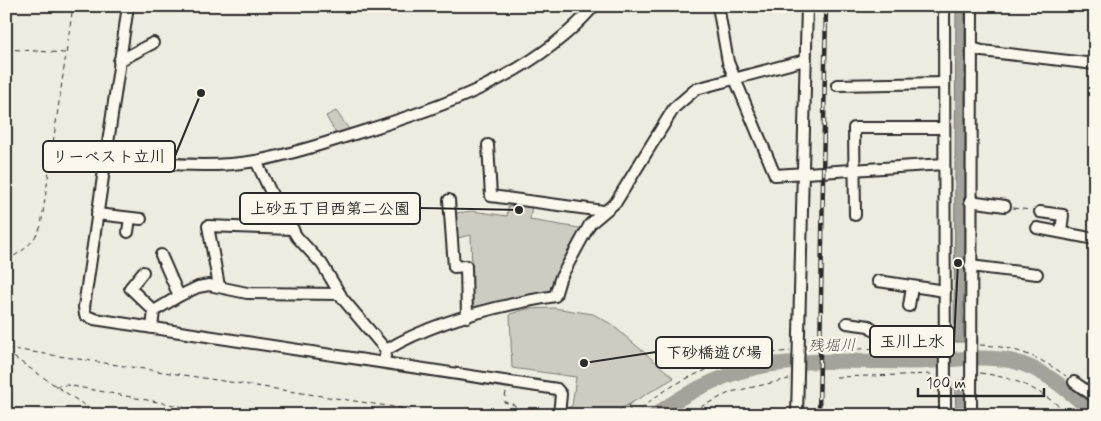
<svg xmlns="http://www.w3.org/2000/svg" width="1101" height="421" font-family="Mynerve,'Klee One',sans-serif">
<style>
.green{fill:#cecbc2;stroke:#7c7b76}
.water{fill:#a4a29a;stroke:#74726e}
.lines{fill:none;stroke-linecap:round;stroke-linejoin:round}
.river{stroke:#a4a29a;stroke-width:15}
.minor-casing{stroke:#2b2b2b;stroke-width:14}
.path{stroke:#2b2b2b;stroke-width:1;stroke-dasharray:5 4;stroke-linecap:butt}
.minor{stroke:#fbf7ec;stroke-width:10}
.rail-casing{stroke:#2b2b2b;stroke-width:4.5}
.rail{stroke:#fbf7ec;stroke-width:2.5;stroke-dasharray:8;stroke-linecap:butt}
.labels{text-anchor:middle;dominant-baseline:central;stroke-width:4.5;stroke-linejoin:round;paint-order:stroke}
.water-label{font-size:16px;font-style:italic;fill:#555552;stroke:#fbf7ec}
.leader{fill:none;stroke:#2b2b2b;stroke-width:2}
.callout-dot{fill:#2b2b2b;stroke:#fbf7ec;stroke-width:2}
.callout{fill:#fbf7ec;stroke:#2b2b2b;stroke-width:2}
.callout-label{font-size:16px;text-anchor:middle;font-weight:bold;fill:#2b2b2b}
</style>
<rect width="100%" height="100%" fill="#eeebe0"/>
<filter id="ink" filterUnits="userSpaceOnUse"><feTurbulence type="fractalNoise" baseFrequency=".02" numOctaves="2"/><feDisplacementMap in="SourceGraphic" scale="10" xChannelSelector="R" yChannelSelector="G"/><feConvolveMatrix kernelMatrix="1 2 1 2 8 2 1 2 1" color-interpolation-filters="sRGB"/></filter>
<g filter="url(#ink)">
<g class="green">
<polygon points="336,111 351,132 337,136 326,116"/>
<polygon points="509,201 532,204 530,220 585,229 554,293 473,314 471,235 457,238 455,213 472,211 507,216"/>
<polygon points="554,308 593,314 611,324 674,378 611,415 574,415 564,409 572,406 576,377 512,368 510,314 527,309"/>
</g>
<g class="water">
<polygon points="956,6 965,6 965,272 963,311 964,342 954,342"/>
<polygon points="965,380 966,415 956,415 955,381"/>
</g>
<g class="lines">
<path class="river" d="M655,415C691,389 732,369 777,364C821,359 873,362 918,362C949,361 981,354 1012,361C1046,369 1070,393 1095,414"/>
<defs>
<g id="minor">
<polyline points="128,6 84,307 85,315 94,319 557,389 561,394 559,415"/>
<polyline points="718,6 728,62 775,175 944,164"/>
<polyline points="944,6 945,415"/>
<polyline points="972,48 982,51 1095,64"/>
<polyline points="119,61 153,43"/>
<polyline points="837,85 944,83"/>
<polyline points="488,145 491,196 603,211"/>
<path d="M106,155C153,164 208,169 256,161C288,155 320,145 351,135C438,109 533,77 594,6"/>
<polyline points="256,161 274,199 297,237 322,264 343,299 386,350"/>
<polyline points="449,200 454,267 466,266 467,317"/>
<polyline points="970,201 1005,206"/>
<polyline points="1040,212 1063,215 1061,232"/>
<polyline points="97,214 141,219"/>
<polyline points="855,215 854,128 944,128"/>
<polyline points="1037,228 1095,239"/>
<polyline points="128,232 130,218"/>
<polyline points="161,255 179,296"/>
<polyline points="970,266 1037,274"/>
<polyline points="143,272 130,288 154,311"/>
<polyline points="878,281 945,291"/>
<polyline points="219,286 208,226 293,229"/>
<polyline points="909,306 912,287"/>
<polyline points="847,323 869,326 875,331 945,338"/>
<polyline points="152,328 154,311 179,296 198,287 209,285 247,293 340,294"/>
<path d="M384,362L386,350C434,321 500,305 555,296L560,279L590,224L616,202L674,108L696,89L805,60"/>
<polyline points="1074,382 1095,397"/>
<polyline points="797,415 807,6"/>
<polyline points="971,415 972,6"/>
</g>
</defs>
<use href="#minor" class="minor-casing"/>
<g class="path">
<polyline points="6,49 65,53"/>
<polyline points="1013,208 1031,210"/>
<path d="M6,260C23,252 33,244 41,226L73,6"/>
<polyline points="826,342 831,349 838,350 924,346"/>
<path d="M980,345C1013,346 1040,357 1066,376"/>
<polyline points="6,348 407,409 417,415"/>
<polyline points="6,352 87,407 88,415"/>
<path d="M980,373C1019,378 1040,390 1070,415"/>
<polyline points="836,377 934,374"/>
<polyline points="55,386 67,385 227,415"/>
<polyline points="506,392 504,402 512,404 531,415"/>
<polyline points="628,405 632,415"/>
<path d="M634,415C675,375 735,356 790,351"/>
<polyline points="684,415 731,392 789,379"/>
</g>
<use href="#minor" class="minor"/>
<defs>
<polyline id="rail" points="819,415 826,6"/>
</defs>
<use href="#rail" class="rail-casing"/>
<use href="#rail" class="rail"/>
</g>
</g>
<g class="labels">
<g class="water-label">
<text transform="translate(832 346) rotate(-1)">残堀川</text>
</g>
</g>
<path class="leader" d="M201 93L175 156M519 210L420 208M958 263L954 341M584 363L656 352"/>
<g class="callout-dot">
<circle cx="201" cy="93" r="5"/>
<circle cx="519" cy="210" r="5"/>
<circle cx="958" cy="263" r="5"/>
<circle cx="584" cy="363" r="5"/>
</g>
<g class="callout">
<rect x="43" y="141" width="132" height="31" rx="5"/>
<rect x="240" y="193" width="180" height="31" rx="5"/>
<rect x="870" y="326" width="84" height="31" rx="5"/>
<rect x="656" y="337" width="116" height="31" rx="5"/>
</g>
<g class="callout-label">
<text x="109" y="162">リーベスト立川</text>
<text x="330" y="214">上砂五丁目西第二公園</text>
<text x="912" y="347">玉川上水</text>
<text x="714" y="358">下砂橋遊び場</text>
</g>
<rect width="1101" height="421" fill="none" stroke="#fbf7ec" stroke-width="25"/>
<rect x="12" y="12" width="1076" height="396" fill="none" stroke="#2b2b2b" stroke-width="2" filter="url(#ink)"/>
<path d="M918 388v8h126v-8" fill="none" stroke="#2b2b2b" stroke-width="2.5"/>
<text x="926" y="388" font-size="15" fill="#2b2b2b" stroke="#fbf7ec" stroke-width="4" paint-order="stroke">100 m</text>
</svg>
